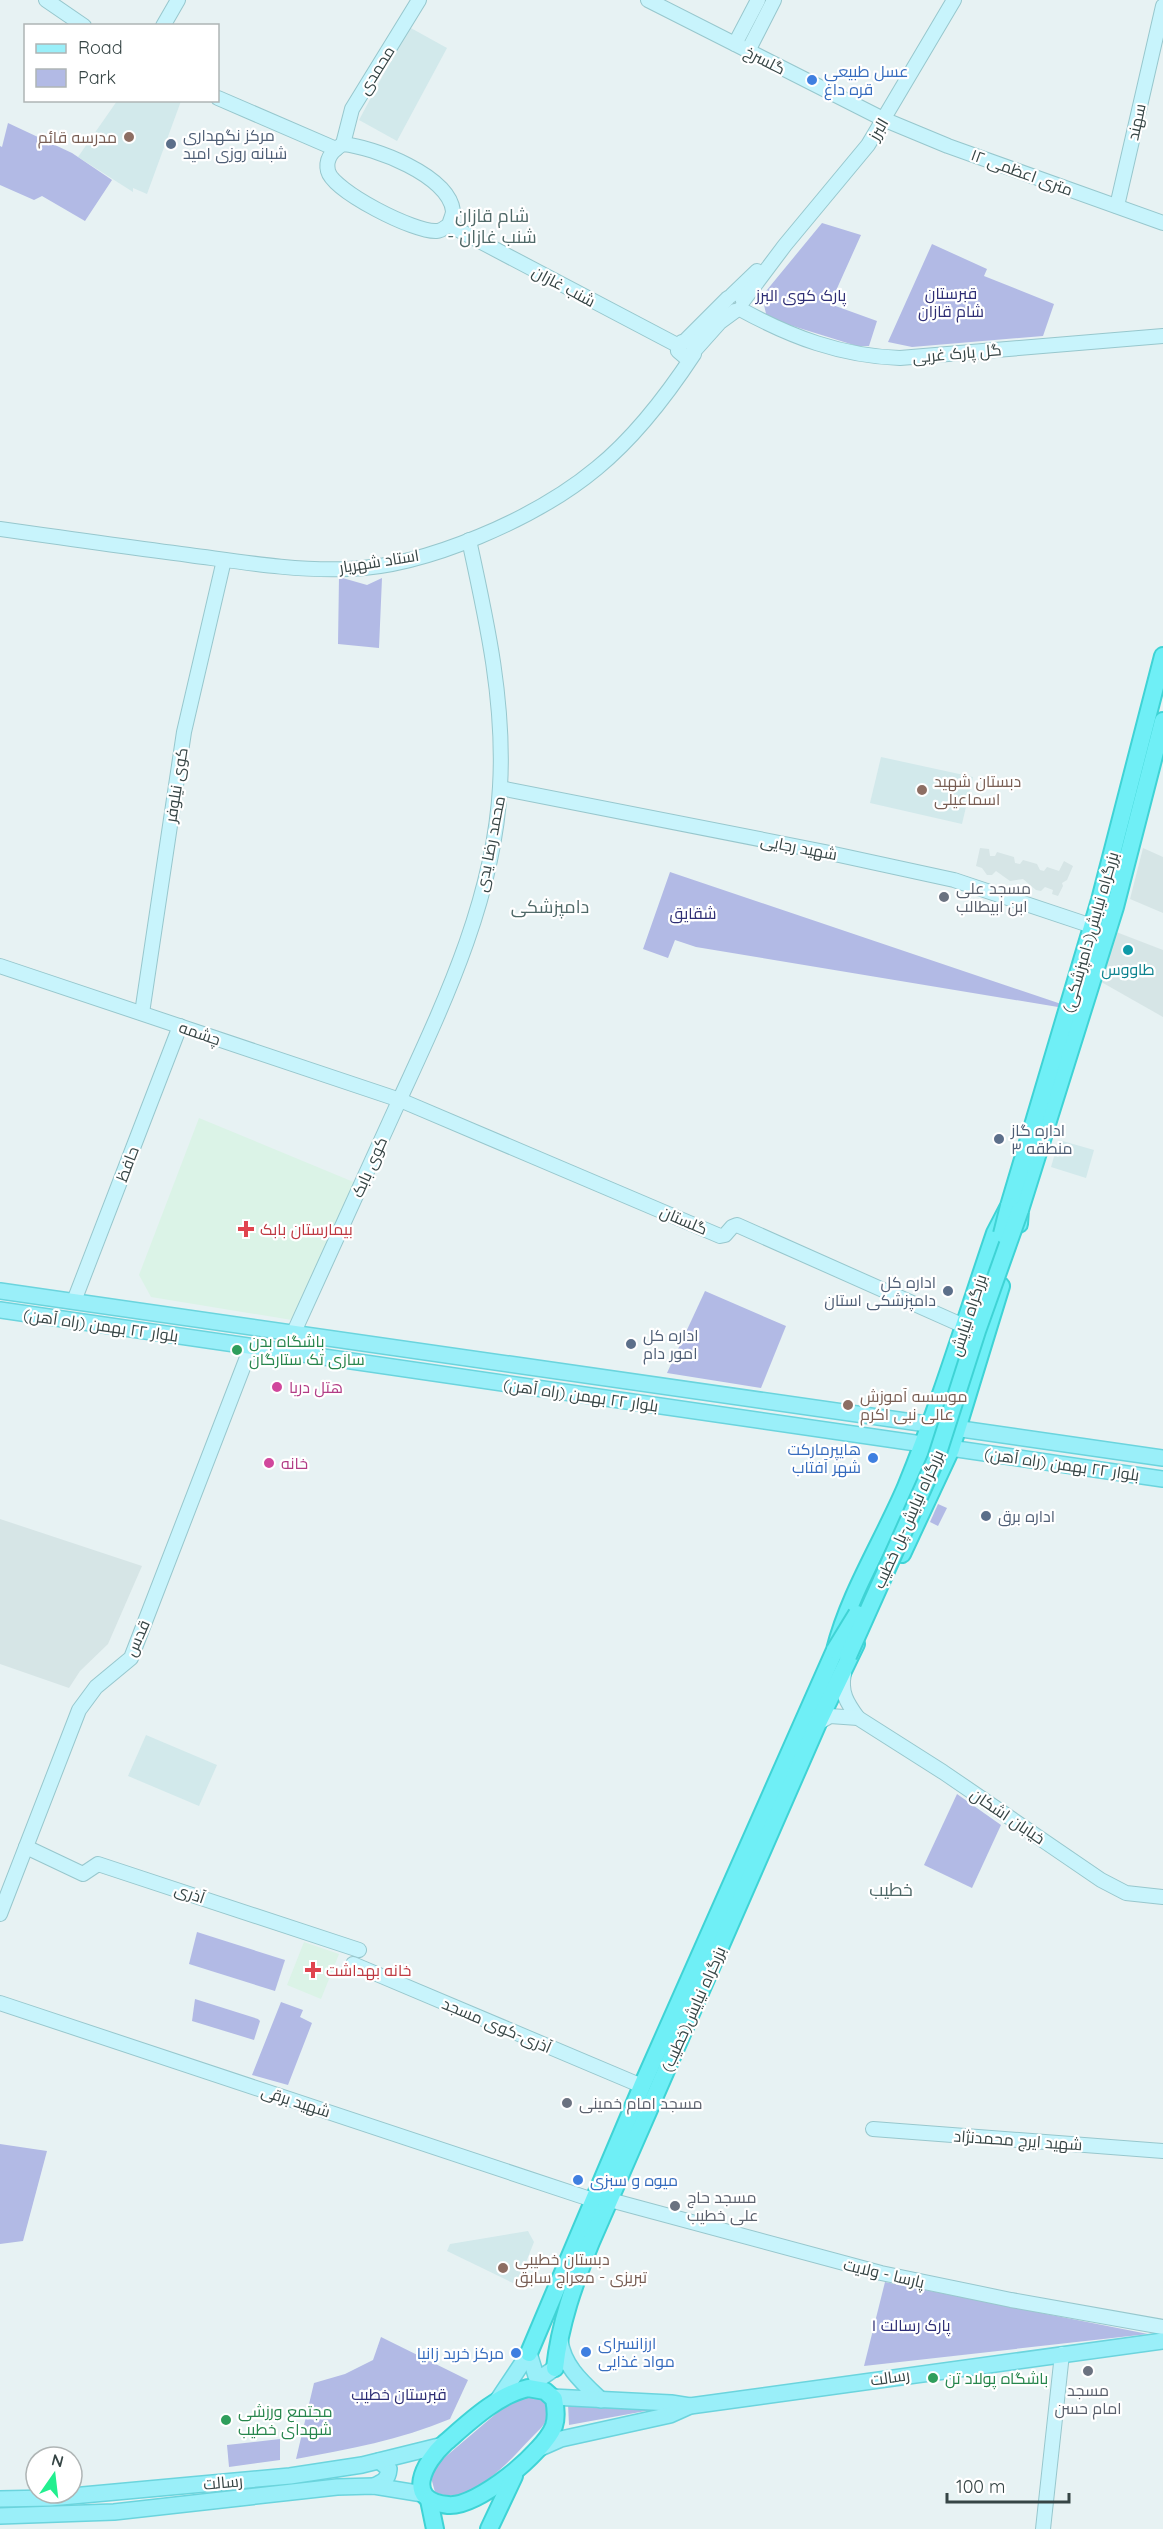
<svg xmlns="http://www.w3.org/2000/svg" width="1163" height="2529" font-family="Quicksand,Cairo,sans-serif">
<style>
.residential{fill:#d6e5e6}
.education{fill:#d2e9eb}
.medical{fill:#dbf3e7}
.green{fill:#b2bae5}
.lines{fill:none;stroke-linecap:round;stroke-linejoin:round}
.secondary-casing{stroke:#97c7cd;stroke-width:16}
.primary-casing{stroke:#6bd4dd;stroke-width:18}
.highway-casing{stroke:#3fd3d5;stroke-width:20}
.secondary{stroke:#c8f4fc;stroke-width:14}
.primary{stroke:#9aeff9;stroke-width:15}
.highway{stroke:#6feff6;stroke-width:16}
.highway-bridge-casing{stroke:#3fd3d5;stroke-width:20;stroke-linecap:butt}
.highway-bridge{stroke:#6feff6;stroke-width:16}
.shop-dot{fill:#3f7fe0;stroke:#fff;stroke-width:2}
.education-dot{fill:#8d6e63;stroke:#fff;stroke-width:2}
.service-dot{fill:#5c6f8a;stroke:#fff;stroke-width:2}
.worship-dot{fill:#6b7280;stroke:#fff;stroke-width:2}
.culture-dot{fill:#0f9aa8;stroke:#fff;stroke-width:2}
.health-dot{fill:#e0444e;stroke:#fff;stroke-width:2}
.leisure-dot{fill:#2e9e5b;stroke:#fff;stroke-width:2}
.hotel-dot{fill:#d1479c;stroke:#fff;stroke-width:2}
.labels{text-anchor:middle;dominant-baseline:central;stroke-width:4.5;stroke-linejoin:round;paint-order:stroke}
.street-label{font-size:16px;fill:#364545;stroke:#fff}
.shop-label{font-size:16px;fill:#366cbe;stroke:#fff;text-anchor:start}
.service-label{font-size:16px;fill:#4e5e75;stroke:#fff;text-anchor:start}
.education-label{font-size:16px;fill:#785e54;stroke:#fff;text-anchor:start}
.park-label{font-size:16px;fill:#2d2d74;stroke:#fff}
.worship-label{font-size:16px;fill:#5b616d;stroke:#fff;text-anchor:start}
.culture-label{font-size:16px;fill:#0d838f;stroke:#fff}
.health-label{font-size:16px;fill:#be3a42;stroke:#fff;text-anchor:start}
.leisure-label{font-size:16px;fill:#27864d;stroke:#fff;text-anchor:start}
.hotel-label{font-size:16px;fill:#b23c85;stroke:#fff;text-anchor:start}
.neighbourhood-label{font-size:18px;fill:#4e6867;stroke:#fff}
</style>
<rect width="100%" height="100%" fill="#e7f2f3"/>
<g class="residential">
<polygon points="980,848 989,849 990,856 995,856 997,852 1014,857 1015,863 1020,864 1023,860 1037,864 1040,870 1044,871 1047,867 1059,871 1064,861 1073,866 1067,880 1062,883 1063,886 1058,896 1052,894 1053,890 1045,887 1041,891 1036,890 1023,879 1010,881 996,871 992,875 987,875 982,868 976,866"/>
<polygon points="1143,848 1163,857 1163,913 1130,899"/>
<polygon points="1111,930 1163,950 1163,1017 1096,979"/>
<polygon points="0,1519 142,1566 108,1644 80,1671 69,1688 0,1664"/>
</g>
<g class="education">
<polygon points="409,27 447,48 397,141 359,120"/>
<polygon points="117,101 181,101 147,194 133,188 133,192 78,157"/>
<polygon points="881,757 973,777 962,824 870,803"/>
<polygon points="1059,1140 1094,1150 1086,1178 1051,1167"/>
<polygon points="146,1735 217,1765 199,1806 128,1776"/>
<polygon points="528,2231 534,2242 517,2285 447,2251 450,2244"/>
</g>
<g class="medical">
<polygon points="199,1118 356,1183 292,1320 151,1297 139,1275"/>
<polygon points="304,1942 339,1954 321,1999 287,1985"/>
</g>
<g class="green">
<polygon points="8,123 72,153 112,180 85,221 42,196 34,200 0,185 0,146 2,147"/>
<polygon points="822,223 861,235 830,304 877,321 869,346 857,346 767,318 762,296"/>
<polygon points="932,244 987,269 984,276 1054,304 1043,336 912,347 888,342"/>
<polygon points="339,577 367,585 382,578 379,648 338,644"/>
<polygon points="670,872 1082,1011 696,947 675,940 668,958 643,949"/>
<polygon points="705,1291 786,1326 761,1388 667,1373"/>
<polygon points="938,1504 947,1508 938,1526 930,1522"/>
<polygon points="957,1794 1001,1825 972,1888 924,1865"/>
<polygon points="197,1932 285,1960 275,1991 189,1964"/>
<polygon points="195,1999 258,2019 260,2021 254,2040 192,2021"/>
<polygon points="281,2002 303,2010 300,2017 312,2023 288,2085 252,2075"/>
<polygon points="0,2144 47,2151 23,2241 0,2244"/>
<polygon points="885,2282 1148,2334 864,2366"/>
<path d="M381,2337L468,2380L450,2419C400,2440 349,2449 296,2459L314,2383L345,2374L373,2360Z"/>
<path d="M532,2393L546,2401L547,2420L541,2428C516,2452 472,2511 435,2492L430,2474L437,2464L505,2406Z"/>
<polygon points="568,2404 651,2410 569,2425"/>
<polygon points="280,2439 280,2460 229,2467 227,2445"/>
</g>
<g class="lines">
<defs>
<g id="secondary">
<polyline points="46,0 84,26"/>
<polyline points="648,0 883,119 948,146 1163,223"/>
<polyline points="163,26 178,0"/>
<polyline points="735,44 758,0"/>
<polyline points="748,51 774,0"/>
<polyline points="218,98 336,149"/>
<path d="M343,144C373,147 449,175 453,211C453,215 450,221 449,225C446,227 441,231 437,231C415,233 333,191 328,171C325,158 333,150 343,144Z"/>
<polyline points="343,144 352,109 419,0"/>
<polyline points="1117,206 1163,6"/>
<polyline points="449,225 679,346"/>
<polyline points="732,295 757,271"/>
<polyline points="743,301 785,245 868,145 954,0"/>
<path d="M740,309C791,337 841,356 900,358L1163,336"/>
<polyline points="686,340 728,298"/>
<polyline points="695,350 720,322 735,311"/>
<path d="M0,529C63,538 126,547 189,555C242,562 294,571 348,569C426,567 537,518 597,468C635,437 667,395 694,354V345L691,341L682,342L678,351L685,357L694,354"/>
<polyline points="500,788 825,852 954,880 1092,926"/>
<polyline points="0,966 400,1100 720,1236 725,1235 732,1227 737,1225 964,1326"/>
<polyline points="142,1013 184,732 224,560"/>
<polyline points="74,1301 180,1026"/>
<path d="M294,1332C329,1255 364,1178 399,1101C445,1001 494,898 500,787C505,703 487,622 469,540"/>
<path d="M844,1674C840,1692 847,1703 858,1718"/>
<polyline points="818,1723 830,1716 858,1718 943,1772 1101,1880 1126,1893 1163,1897"/>
<polyline points="26,1847 83,1874 98,1864 359,1950"/>
<polyline points="0,1914 79,1710 96,1687 131,1658 251,1347"/>
<polyline points="353,1964 642,2086"/>
<polyline points="0,2003 593,2200"/>
<polyline points="873,2129 1163,2151"/>
<polyline points="610,2200 881,2273 1011,2300 1163,2327"/>
<polyline points="1043,2529 1062,2354"/>
</g>
<g id="primary">
<polyline points="0,1291 1163,1458"/>
<polyline points="0,1310 1163,1479"/>
<path d="M560,2340C563,2366 583,2383 601,2400"/>
<polyline points="529,2353 536,2376 542,2377 555,2368"/>
<polyline points="552,2397 671,2403 690,2406"/>
<polyline points="497,2401 529,2353"/>
<polyline points="536,2450 561,2439 670,2415 690,2406 1163,2341"/>
<path d="M374,2486C383,2482 388,2480 389,2469L379,2461"/>
<polyline points="0,2499 50,2498 290,2476 362,2465 443,2445"/>
<polyline points="0,2516 114,2512 337,2487 374,2486 423,2494"/>
</g>
<g id="highway">
<polyline points="1019,1224 1020,1210 1115,907 1163,721"/>
<polyline points="902,1554 951,1449 1001,1286"/>
<path d="M529,2353L642,2086L835,1650C849,1594 883,1541 906,1487C940,1404 966,1318 995,1233L1009,1206L1100,900L1163,656"/>
<path d="M555,2368C560,2323 574,2284 591,2242L818,1723L856,1644"/>
<path d="M528,2388L545,2391L554,2399C556,2409 557,2417 554,2426C544,2452 477,2508 448,2505C403,2501 424,2462 445,2443C468,2423 497,2395 528,2388Z"/>
<polyline points="429,2500 435,2529"/>
<polyline points="489,2529 514,2476"/>
</g>
</defs>
<use href="#secondary" class="secondary-casing"/>
<use href="#primary" class="primary-casing"/>
<use href="#highway" class="highway-casing"/>
<use href="#secondary" class="secondary"/>
<use href="#primary" class="primary"/>
<use href="#highway" class="highway"/>
<defs>
<g id="highway-bridge">
<polyline points="1002,1234 1009,1206"/>
<polyline points="835,1650 857,1614"/>
<polyline points="848,1656 936,1459 977,1331 1020,1210"/>
</g>
</defs>
<use href="#highway-bridge" class="highway-bridge-casing"/>
<use href="#highway-bridge" class="highway-bridge"/>
</g>
<g class="shop-dot">
<circle cx="812" cy="80" r="6"/>
<circle cx="873" cy="1458" r="6"/>
<circle cx="578" cy="2180" r="6"/>
<circle cx="586" cy="2352" r="6"/>
<circle cx="516" cy="2353" r="6"/>
</g>
<g class="education-dot">
<circle cx="129" cy="137" r="6"/>
<circle cx="922" cy="790" r="6"/>
<circle cx="848" cy="1405" r="6"/>
<circle cx="503" cy="2268" r="6"/>
</g>
<g class="service-dot">
<circle cx="171" cy="144" r="6"/>
<circle cx="999" cy="1139" r="6"/>
<circle cx="948" cy="1291" r="6"/>
<circle cx="631" cy="1344" r="6"/>
<circle cx="986" cy="1516" r="6"/>
</g>
<g class="worship-dot">
<circle cx="944" cy="897" r="6"/>
<circle cx="567" cy="2103" r="6"/>
<circle cx="675" cy="2206" r="6"/>
<circle cx="1088" cy="2371" r="6"/>
</g>
<circle class="culture-dot" cx="1128" cy="950" r="6"/>
<g class="health-dot">
<path d="M243 1220h6v6h6v6h-6v6h-6v-6h-6v-6h6z"/>
<path d="M310 1961h6v6h6v6h-6v6h-6v-6h-6v-6h6z"/>
</g>
<g class="leisure-dot">
<circle cx="237" cy="1350" r="6"/>
<circle cx="933" cy="2378" r="6"/>
<circle cx="226" cy="2420" r="6"/>
</g>
<g class="hotel-dot">
<circle cx="277" cy="1387" r="6"/>
<circle cx="269" cy="1463" r="6"/>
</g>
<g class="labels">
<g class="street-label">
<text transform="translate(765 60) rotate(27)">گلسرخ</text>
<text transform="translate(376 70) rotate(-58)">محمدی</text>
<text transform="translate(1136 122) rotate(-78)">سهند</text>
<text transform="translate(878 129) rotate(-60)">البرز</text>
<text transform="translate(1022 172) rotate(20)">۱۲ متری اعظمی</text>
<text transform="translate(564 286) rotate(28)">شنب غازان</text>
<text transform="translate(957 353) rotate(-5)">گل پارک غربی</text>
<text transform="translate(379 561) rotate(-9)">استاد شهریار</text>
<text transform="translate(176 785) rotate(-81)">کوی نیلوفر</text>
<text transform="translate(490 844) rotate(-79)">محمد رضا یدی</text>
<text transform="translate(799 847) rotate(11)">شهید رجایی</text>
<text transform="translate(1090 932) rotate(-74)">بزرگراه نیایش(دامپزشکی)</text>
<text transform="translate(200 1033) rotate(19)">چشمه</text>
<text transform="translate(127 1164) rotate(-69)">حافظ</text>
<text transform="translate(369 1167) rotate(-66)">کوی بابک</text>
<text transform="translate(684 1220) rotate(23)">گلستان</text>
<text transform="translate(968 1315) rotate(-72)">بزرگراه نیایش</text>
<text transform="translate(101 1325) rotate(8)">بلوار ۲۲ بهمن (راه آهن)</text>
<text transform="translate(581 1395) rotate(8)">بلوار ۲۲ بهمن (راه آهن)</text>
<text transform="translate(1062 1464) rotate(8)">بلوار ۲۲ بهمن (راه آهن)</text>
<text transform="translate(908 1519) rotate(-66)">بزرگراه نیایش-پل خطیب</text>
<text transform="translate(137 1638) rotate(-66)">قدس</text>
<text transform="translate(1008 1816) rotate(34)">خیابان اشکان</text>
<text transform="translate(190 1893) rotate(19)">آذری</text>
<text transform="translate(693 2009) rotate(-66)">بزرگراه نیایش(خطیب)</text>
<text transform="translate(497 2025) rotate(23)">آذری-کوی مسجد</text>
<text transform="translate(296 2101) rotate(18)">شهید برقی</text>
<text transform="translate(1018 2140) rotate(4)">شهید ایرج محمدنژاد</text>
<text transform="translate(884 2273) rotate(13)">پارسا - ولایت</text>
<text transform="translate(890 2377) rotate(-8)">رسالت</text>
<text transform="translate(223 2482) rotate(-5)">رسالت</text>
</g>
<g class="shop-label">
<text x="824" y="71">عسل طبیعی<tspan x="824" dy="18">قره داغ</tspan></text>
<text x="861" y="1449" text-anchor="end">هایپرمارکت<tspan x="861" dy="18">شهر آفتاب</tspan></text>
<text x="590" y="2180">میوه و سبزی</text>
<text x="598" y="2343">ارزانسرای<tspan x="598" dy="18">مواد غذایی</tspan></text>
<text x="504" y="2353" text-anchor="end">مرکز خرید زانیا</text>
</g>
<g class="service-label">
<text x="183" y="135">مرکز نگهداری<tspan x="183" dy="18">شبانه روزی امید</tspan></text>
<text x="1011" y="1130">اداره گاز<tspan x="1011" dy="18">منطقه ۳</tspan></text>
<text x="936" y="1282" text-anchor="end">اداره کل<tspan x="936" dy="18">دامپزشکی استان</tspan></text>
<text x="643" y="1335">اداره کل<tspan x="643" dy="18">امور دام</tspan></text>
<text x="998" y="1516">اداره برق</text>
</g>
<g class="education-label">
<text x="117" y="137" text-anchor="end">مدرسه قائم</text>
<text x="934" y="781">دبستان شهید<tspan x="934" dy="18">اسماعیلی</tspan></text>
<text x="860" y="1396">موسسه آموزش<tspan x="860" dy="18">عالی نبی اکرم</tspan></text>
<text x="515" y="2259">دبستان خطیبی<tspan x="515" dy="18">تبریزی - معراج سابق</tspan></text>
</g>
<g class="park-label">
<text x="951" y="293">قبرستان<tspan x="951" dy="18">شام قازان</tspan></text>
<text x="801" y="295">پارک کوی البرز</text>
<text x="693" y="913">شقایق</text>
<text x="911" y="2325">پارک رسالت ۱</text>
<text x="399" y="2394">قبرستان خطیب</text>
</g>
<g class="worship-label">
<text x="956" y="888">مسجد علی<tspan x="956" dy="18">ابن ابیطالب</tspan></text>
<text x="579" y="2103">مسجد امام خمینی</text>
<text x="687" y="2197">مسجد حاج<tspan x="687" dy="18">علی خطیب</tspan></text>
<text x="1088" y="2390" text-anchor="middle">مسجد<tspan x="1088" dy="18">امام حسن</tspan></text>
</g>
<g class="culture-label">
<text x="1128" y="969">طاووس</text>
</g>
<g class="health-label">
<text x="260" y="1229">بیمارستان بابک</text>
<text x="326" y="1970">خانه بهداشت</text>
</g>
<g class="leisure-label">
<text x="249" y="1341">باشگاه بدن<tspan x="249" dy="18">سازی تک ستارگان</tspan></text>
<text x="945" y="2378">باشگاه پولاد تن</text>
<text x="238" y="2411">مجتمع ورزشی<tspan x="238" dy="18">شهدای خطیب</tspan></text>
</g>
<g class="hotel-label">
<text x="289" y="1387">هتل دریا</text>
<text x="281" y="1463">خانه</text>
</g>
<g class="neighbourhood-label">
<text x="492" y="215">شام قازان<tspan x="492" dy="21">- شنب غازان</tspan></text>
<text x="550" y="906">دامپزشکی</text>
<text x="891" y="1889">خطیب</text>
</g>
</g>
<rect x="24" y="24" width="195" height="78" fill="#ffffff" stroke="#afb5b5" stroke-width="1.5"/>
<rect x="36" y="44" width="30" height="9" fill="#9aeff9" stroke="#afb5b5" stroke-width="1.5"/>
<text x="78" y="54" font-size="18" fill="#364545">Road</text>
<rect x="36" y="69" width="30" height="18" fill="#b2bae5" stroke="#afb5b5" stroke-width="1.5"/>
<text x="78" y="84" font-size="18" fill="#364545">Park</text>
<g transform="translate(54 2475) rotate(14)"><circle r="28" fill="#ffffff" stroke="#afb5b5" stroke-width="1.5"/>
<path d="M0-4.5L10 22L0 15L-10 22Z" fill="#22ef8f"/>
<text y="-9" font-size="16" font-weight="bold" text-anchor="middle" fill="#364545">N</text>
</g>
<path d="M947 2493v9h122v-9" fill="none" stroke="#364545" stroke-width="3"/>
<text x="956" y="2493" font-size="18" fill="#364545" stroke="#ffffff" stroke-width="4.5" paint-order="stroke">100 m</text>
</svg>
